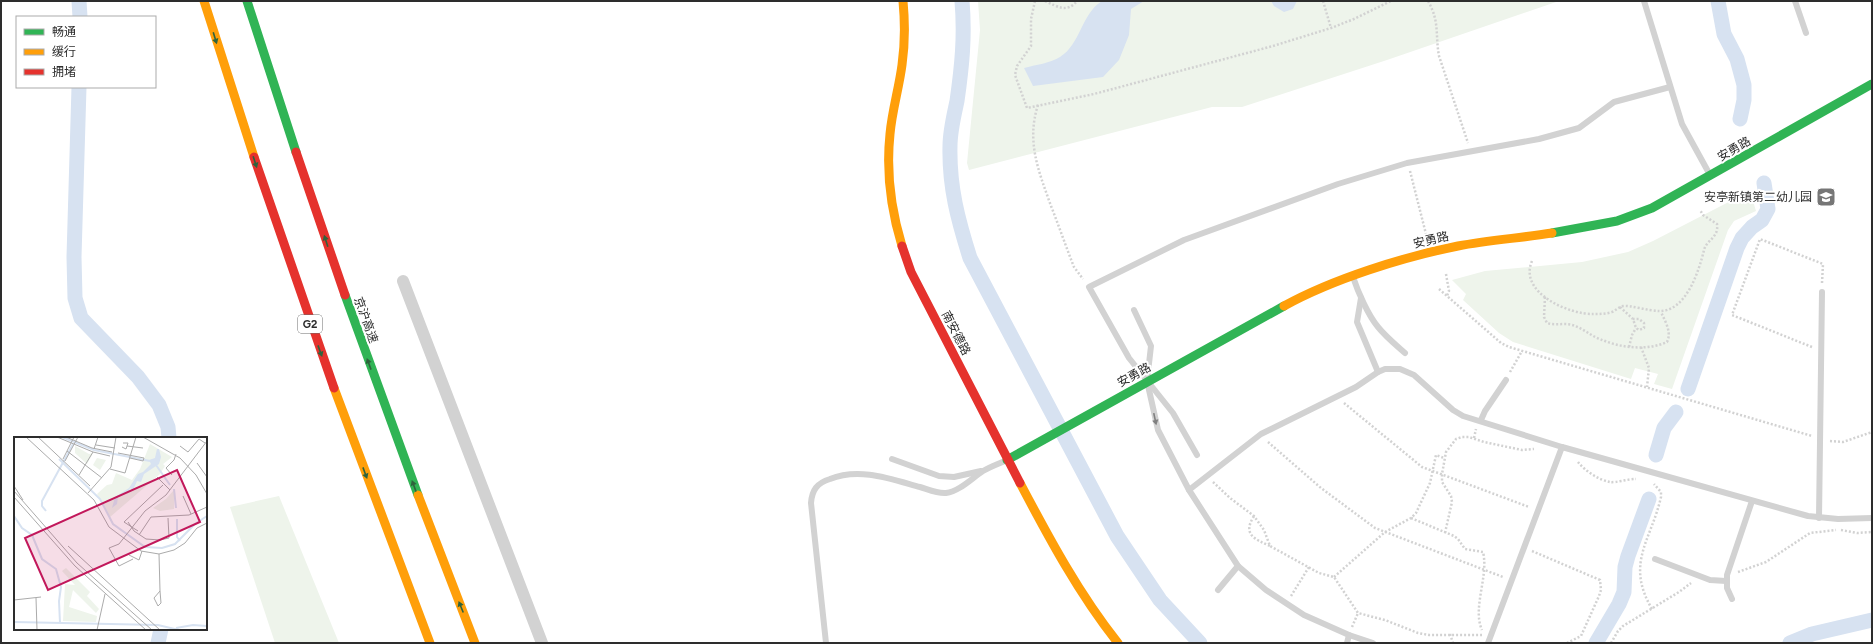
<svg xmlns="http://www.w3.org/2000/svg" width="1873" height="644" font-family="Figtree,'Noto Sans SC',sans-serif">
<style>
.green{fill:#eef4eb}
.water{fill:#d7e2f1}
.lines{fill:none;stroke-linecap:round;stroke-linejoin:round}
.canal{stroke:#d7e2f1;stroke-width:15}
.path{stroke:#d2d2d2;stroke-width:2.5;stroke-dasharray:2 2;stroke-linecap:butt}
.lane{stroke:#d2d2d2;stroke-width:6}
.street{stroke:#d2d2d2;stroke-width:12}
.fast{stroke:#30b455;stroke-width:9}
.slow{stroke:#ff9f0a;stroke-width:9}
.jam{stroke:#e5322d;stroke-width:9}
.oneway{fill:#2e633d}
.oneway2{fill:#808080}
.labels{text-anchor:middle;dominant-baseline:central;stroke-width:4;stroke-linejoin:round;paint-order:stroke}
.shield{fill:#fff;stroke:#6c6c6c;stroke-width:1}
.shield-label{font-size:11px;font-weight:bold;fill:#2d2d2d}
.street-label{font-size:12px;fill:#2d2d2d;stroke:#fff}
.poi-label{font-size:12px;fill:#2d2d2d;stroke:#fff;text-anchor:end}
.inset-river{fill:none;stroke:#d7e2f1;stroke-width:2}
.inset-road{fill:none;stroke:#ababab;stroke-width:1}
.view{fill:#c2185b;fill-opacity:0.15;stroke:#c2185b;stroke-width:2}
.inset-edge{fill:none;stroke:#2d2d2d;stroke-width:2}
</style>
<rect width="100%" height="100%" fill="#fff"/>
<g class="green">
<polygon points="978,1 1559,1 1387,60 1242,107 1212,107 969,170 967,163 980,30"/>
<polygon points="1750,191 1756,211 1734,221 1728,230 1672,389 1654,384 1658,374 1635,368 1631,379 1513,342 1499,333 1463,300 1466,294 1452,280 1485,271 1582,262 1628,252 1653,241"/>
<polygon points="279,496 339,643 275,643 230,507"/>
</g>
<g class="water">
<path d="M1102,1H1144L1131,9L1129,35L1119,60L1103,77L1033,86L1024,68C1035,65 1051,63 1060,57C1081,44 1081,14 1102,1Z"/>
<polygon points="1271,1 1297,1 1293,9 1284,12 1274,6"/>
</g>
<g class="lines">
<g class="canal">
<polyline points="79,1 80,17"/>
<path d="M962,1C965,36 962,66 957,101C954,115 950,131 950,146C949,187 958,220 970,258L1117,536L1160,600L1200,643"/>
<polyline points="1718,1 1724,34 1737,59 1744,85 1744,100 1740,119"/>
<polyline points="79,87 74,257 75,298 81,318 138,377 159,405 168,427 169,438"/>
<polyline points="1688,389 1737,248 1742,238 1752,227 1762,220 1768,209 1764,183"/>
<polyline points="1656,455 1664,428 1676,412"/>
<polyline points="158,643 161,629"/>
<polyline points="1596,643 1619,604 1624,592 1625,567 1628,556 1649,499"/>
<polyline points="1790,643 1812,634 1872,620"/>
</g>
<g class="path">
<polyline points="1035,1 1031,19 1031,46 1017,66 1015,75 1027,108 1094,94 1273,46 1331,28 1354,19 1391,1"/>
<path d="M1045,1C1058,7 1067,13 1077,1"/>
<polyline points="1323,1 1331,28"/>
<path d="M1428,1C1440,22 1435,34 1439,56L1468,143"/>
<path d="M1038,105C1026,142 1039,172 1051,206C1059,226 1066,247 1074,267L1083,279"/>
<polyline points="1410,171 1427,238"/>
<path d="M1532,261C1518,293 1570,315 1594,314C1600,314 1606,314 1612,312C1616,310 1619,307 1623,306C1630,305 1649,311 1659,311C1686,312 1699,271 1704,250C1707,239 1719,238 1717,224L1703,215L1700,210"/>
<polyline points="1446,274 1449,291 1447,296"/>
<polyline points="1439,289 1501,343 1509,347 1812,436"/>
<path d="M1545,297L1544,317L1547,323C1556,326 1567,322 1575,326C1584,329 1591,336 1600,339C1620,348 1647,351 1667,342C1672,332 1665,321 1661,312"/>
<polyline points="1620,307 1633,319 1636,328 1639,330 1644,328 1644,323 1639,319 1633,319"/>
<polyline points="1629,347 1632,335 1636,328"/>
<polyline points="1641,347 1649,368 1647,387"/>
<polyline points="1812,347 1732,315 1760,239 1823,264 1822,283"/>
<polyline points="1510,372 1522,351"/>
<polyline points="1344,403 1422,467 1529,507"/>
<polyline points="1474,438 1476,429"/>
<polyline points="1830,441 1843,442 1872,432"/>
<polyline points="1268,442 1321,488 1375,528 1503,577"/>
<path d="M1578,462C1585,471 1599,480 1610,482C1615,483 1628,479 1636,479"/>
<polyline points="1213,482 1230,498 1254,516 1264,530 1270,546 1319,573 1334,577 1358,613 1385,620 1418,633 1429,635 1482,635"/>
<path d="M1254,516C1242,535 1255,539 1270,546"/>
<path d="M1411,518L1454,536L1458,539L1465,549L1483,552C1489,576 1472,608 1482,630"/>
<polyline points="1841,530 1857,533 1872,532"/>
<polyline points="1445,533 1452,502 1451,496 1442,482 1442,474 1446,452 1456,439 1462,437 1469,437 1484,442 1522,450 1534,449"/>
<polyline points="1532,551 1600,580 1601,590 1599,596 1581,636 1567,643"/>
<polyline points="1738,572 1766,562 1810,533 1836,530"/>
<polyline points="1334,577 1385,532 1411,518 1416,513 1430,483 1436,455 1444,458"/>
<polyline points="1291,596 1309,567"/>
<path d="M1652,609C1625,563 1651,541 1661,497V492L1654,484"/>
<polyline points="1352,627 1358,613"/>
<polyline points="1450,634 1453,643"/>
<polyline points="1611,643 1618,631 1623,626 1679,592 1691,583"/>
</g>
<g class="lane">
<polyline points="1644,1 1682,124 1710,175"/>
<polyline points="1795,1 1806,33"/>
<path d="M1353,277C1358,292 1368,315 1378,327C1386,337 1396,345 1405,353"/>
<polyline points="1361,298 1357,322 1378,372"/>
<polyline points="1134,310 1151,346 1147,381 1158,430 1189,490 1238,566 1266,590 1304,615 1349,635 1373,643"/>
<polyline points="1481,420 1485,411 1506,380"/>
<polyline points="1197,455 1173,413 1129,358 1089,287 1184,240 1338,184 1407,163 1539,139 1579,128 1614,102 1670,87"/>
<polyline points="892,459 939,476 954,477 981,471"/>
<polyline points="1189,490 1261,434 1356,387 1378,372 1385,369 1400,369 1414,375 1453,410 1463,416 1562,447 1808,516 1838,519 1872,518"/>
<polyline points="1819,518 1822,292"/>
<polyline points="1655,559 1710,580 1726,581"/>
<polyline points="1218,590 1238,566"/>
<polyline points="1732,599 1727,588 1727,575 1752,501"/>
<path d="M826,643L811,503C812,490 817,483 830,479C859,467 891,479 920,487C927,489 938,494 946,493C960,491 972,478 983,471C990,467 998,464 1005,461"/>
<polyline points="1347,643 1349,635"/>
<polyline points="1488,643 1562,447"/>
</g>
<polyline class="street" points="403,281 542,643"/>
<g class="fast">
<polyline points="247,1 296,152"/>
<polyline points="1552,233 1617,221 1652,208 1872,84"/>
<polyline points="345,295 418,495"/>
<polyline points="1007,460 1284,306"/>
</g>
<g class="slow">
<polyline points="204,1 254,157"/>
<path d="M902,246C891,210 886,172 890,134C892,111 899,88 902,65C905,44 905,22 903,1"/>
<path d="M1284,306C1333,279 1403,257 1458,246C1489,240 1521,238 1552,233"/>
<polyline points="334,388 430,643"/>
<path d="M1020,483C1049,538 1079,594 1118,643"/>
<polyline points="418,495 475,643"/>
</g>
<g class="jam">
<polyline points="296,152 345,295"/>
<polyline points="254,157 334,388"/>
<polyline points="902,246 911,272 1020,483"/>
</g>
</g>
<defs><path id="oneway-solid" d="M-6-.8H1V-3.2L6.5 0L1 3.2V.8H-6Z"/></defs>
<g class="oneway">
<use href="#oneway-solid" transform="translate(215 38) rotate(73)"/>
<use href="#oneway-solid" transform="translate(255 162) rotate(72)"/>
<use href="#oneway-solid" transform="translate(326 241) rotate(-108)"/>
<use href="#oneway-solid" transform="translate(320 351) rotate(70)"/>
<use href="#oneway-solid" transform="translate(369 364) rotate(-110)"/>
<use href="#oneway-solid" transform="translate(365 473) rotate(70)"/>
<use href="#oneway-solid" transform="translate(414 486) rotate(-110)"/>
<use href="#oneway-solid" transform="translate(461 607) rotate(-112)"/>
</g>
<use class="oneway2" href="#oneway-solid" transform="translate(1155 419) rotate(78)"/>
<defs>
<symbol id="school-square" viewBox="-11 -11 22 22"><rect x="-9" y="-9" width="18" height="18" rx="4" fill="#767676" stroke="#fff"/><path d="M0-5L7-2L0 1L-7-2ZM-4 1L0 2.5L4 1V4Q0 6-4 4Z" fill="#fff"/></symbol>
</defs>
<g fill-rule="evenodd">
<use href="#school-square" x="1815" y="186" width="22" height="22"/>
</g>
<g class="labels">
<rect class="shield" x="298" y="315" width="24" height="18" rx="3"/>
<g class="shield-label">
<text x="310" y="324">G2</text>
</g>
<g class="street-label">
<text transform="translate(1734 149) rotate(-30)">安勇路</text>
<text transform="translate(1431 240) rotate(-13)">安勇路</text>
<text transform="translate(366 320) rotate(70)">京沪高速</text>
<text transform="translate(956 333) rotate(63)">南安德路</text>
<text transform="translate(1134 375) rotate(-29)">安勇路</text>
</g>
<g class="poi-label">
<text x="1812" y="197">安亭新镇第二幼儿园</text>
</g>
</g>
<g transform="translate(14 437)">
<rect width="193" height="193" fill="#fff"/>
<path d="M136,7L158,20L149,27L151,29L146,37L96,80L83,57L93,48L98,47L102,36L118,43L126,32ZM61,9L75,17L79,16L73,27L61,16ZM83,21L92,23L86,33L79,28ZM160,53V72L146,74L139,71L152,62ZM52,131L76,155L73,159L85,172L82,176L59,153L55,170L83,179L82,185L49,184L51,147L61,148L48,134Z" fill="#eef4eb"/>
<path d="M143,12H145L147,20L145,27L130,37L127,45L123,44L119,53L116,51L115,55H112L104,60L103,67L98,71L101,60L115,51L124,37L129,35L137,27L135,23L141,21Z" fill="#d7e2f1"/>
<path class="inset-river" d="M48,0L80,13L136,24M45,22L86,62L99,87L131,110L148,111L161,107L181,87L193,79M142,28L156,48M160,52L162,71M32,74L28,69V64L59,7M0,79L8,91L18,98L28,122L42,132L47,150L45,164L46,186M163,82V100L166,104M0,185L144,188L165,193M162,191L179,188L193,189"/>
<path class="inset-road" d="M12,0L80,63L95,90L127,114L145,117L160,113L171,106L183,91L193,86M24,0L76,49M43,0L79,15L96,19M52,0L78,11L98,15M129,0L166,21L182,38L193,57M82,8L101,11M113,9L129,11M166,9L174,15L185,2L191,6M108,10L112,12L114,6H109M80,12L84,0M53,14L88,41M104,16L130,21L129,24L116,21M49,22L60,0M51,24L64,0M183,26L193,40M96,32L111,36L122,0M65,38L79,15M158,38L152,31L160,23L162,17M143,40L156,53M0,49L9,63M0,54L63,126L138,193M74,56L97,30L102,0M169,59L177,77M0,60L61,129L132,193M114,85L120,94L132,102L146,103L155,101L154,81M124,94L110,85L149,48M125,98L137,80L175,78L193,70M54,109L146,193M145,117L146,154L140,161L144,169L147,166L146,154M115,118L125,123L128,114M119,122L105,129L95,111L105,107L131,74L152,58L193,4M22,161L23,193M0,163L27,160M34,193H57M83,193L91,157"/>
<path class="view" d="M163,33L186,85L34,153L11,101Z"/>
<rect width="193" height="193" class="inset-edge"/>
</g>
<rect width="1873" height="644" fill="none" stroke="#2d2d2d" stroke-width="4"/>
<rect x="16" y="16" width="140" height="72" fill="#ffffff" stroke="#ababab"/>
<rect x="24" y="29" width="20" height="6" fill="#30b455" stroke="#ababab"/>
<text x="52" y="36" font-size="12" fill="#2d2d2d">畅通</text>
<rect x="24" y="49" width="20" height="6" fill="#ff9f0a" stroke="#ababab"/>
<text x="52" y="56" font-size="12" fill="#2d2d2d">缓行</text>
<rect x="24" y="69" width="20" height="6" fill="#e5322d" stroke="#ababab"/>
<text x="52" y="76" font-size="12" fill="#2d2d2d">拥堵</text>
</svg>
